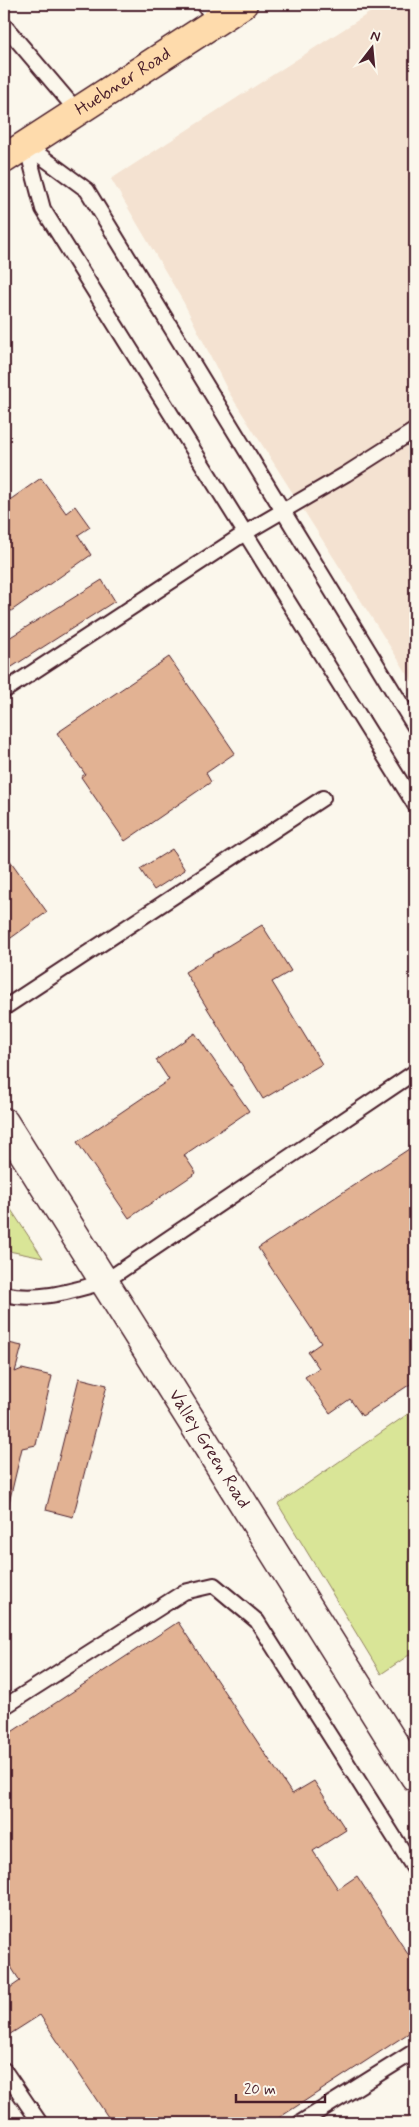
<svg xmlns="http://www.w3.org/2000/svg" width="419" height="2127" font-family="Mynerve,sans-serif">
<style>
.built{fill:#f4e2d1}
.green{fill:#d9e597;stroke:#928261}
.building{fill:#e2b293;stroke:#4a1f2b}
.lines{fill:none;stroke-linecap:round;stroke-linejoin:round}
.lane-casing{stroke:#4a1f2b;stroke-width:18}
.street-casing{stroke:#4a1f2b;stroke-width:31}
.primary-casing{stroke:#4a1f2b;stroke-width:31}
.lane{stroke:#fbf7ec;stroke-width:14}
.street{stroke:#fbf7ec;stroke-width:28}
.primary{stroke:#fedbac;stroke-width:28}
.labels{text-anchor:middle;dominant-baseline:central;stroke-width:4;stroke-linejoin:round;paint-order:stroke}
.street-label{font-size:18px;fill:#4a1f2b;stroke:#fbf7ec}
</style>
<rect width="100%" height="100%" fill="#fbf7ec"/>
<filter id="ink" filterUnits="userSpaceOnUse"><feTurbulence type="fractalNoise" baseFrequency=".02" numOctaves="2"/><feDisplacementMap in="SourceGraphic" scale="10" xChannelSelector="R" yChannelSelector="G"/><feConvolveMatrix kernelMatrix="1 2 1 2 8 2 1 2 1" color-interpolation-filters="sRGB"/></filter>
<g filter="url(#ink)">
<g class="built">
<polygon points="383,4 415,4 415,686 228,391 184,303 111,179"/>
<polygon points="415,2112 415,2123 394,2123"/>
</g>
<g class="green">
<polygon points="4,1199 43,1258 4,1250"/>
<polygon points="415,1409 415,1651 381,1674 278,1504"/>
</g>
<g class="building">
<polygon points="41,478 66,513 75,506 90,527 78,535 91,555 4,616 4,504"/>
<polygon points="102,580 115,601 4,672 4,641"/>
<polygon points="169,657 235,753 206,773 211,782 125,841 81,777 85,774 57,733"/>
<polygon points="172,849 185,870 154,890 140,869"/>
<polygon points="4,852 47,912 4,943"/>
<polygon points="262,925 291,971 272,982 322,1064 263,1099 185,972"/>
<polygon points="195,1033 249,1111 184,1155 196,1173 129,1218 77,1142 169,1080 156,1060"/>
<polygon points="415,1145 415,1381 362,1416 350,1399 330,1413 305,1377 319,1368 308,1352 321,1343 258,1248"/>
<polygon points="4,1342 22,1346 15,1372 22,1369 52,1376 36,1445 22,1448 4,1524"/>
<polygon points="79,1378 107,1385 73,1517 46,1510"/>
<polygon points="178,1622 292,1794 314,1781 346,1830 313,1851 338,1889 357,1876 415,1965 415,2029 271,2123 112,2123 40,2015 4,2038 4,1992 20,1981 4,1956 4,1737"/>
</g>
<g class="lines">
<defs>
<g id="lane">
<polyline points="204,4 216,22"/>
<polyline points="4,25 77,111"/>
<polyline points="26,145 43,209 415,805"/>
<polyline points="26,145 87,190 415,727"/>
<polyline points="4,691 245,533 346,474 415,430"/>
<polyline points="4,1008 323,798"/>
<path d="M4,1294C37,1302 72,1291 104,1282L415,1072"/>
<polyline points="4,1707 184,1592 214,1585 257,1621 415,1870"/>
<polyline points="4,2070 40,2123"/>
<polyline points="300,2123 415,2051"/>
</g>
<g id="street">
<path id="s1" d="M4,1122L415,1777"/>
</g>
<g id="primary">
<path id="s2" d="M4,159L243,4"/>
</g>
</defs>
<use href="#lane" class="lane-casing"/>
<use href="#street" class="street-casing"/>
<use href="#primary" class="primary-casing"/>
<use href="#lane" class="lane"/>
<use href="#street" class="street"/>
<use href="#primary" class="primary"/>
</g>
</g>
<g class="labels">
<g class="street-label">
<text stroke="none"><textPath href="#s2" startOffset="142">Huebner Road</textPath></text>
<text stroke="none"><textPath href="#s1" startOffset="386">Valley Green Road</textPath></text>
</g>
</g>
<rect width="419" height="2127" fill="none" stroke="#fbf7ec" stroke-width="20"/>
<rect x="10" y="10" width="399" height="2107" fill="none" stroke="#4a1f2b" stroke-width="2" filter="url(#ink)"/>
<g transform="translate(372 48) rotate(16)" stroke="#fbf7ec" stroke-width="4" paint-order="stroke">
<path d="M0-4L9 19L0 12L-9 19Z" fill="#4a1f2b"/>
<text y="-8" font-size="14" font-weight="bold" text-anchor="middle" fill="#4a1f2b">N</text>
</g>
<path d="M236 2094v8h89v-8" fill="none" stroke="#4a1f2b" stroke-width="2.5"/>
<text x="244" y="2094" font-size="15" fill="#4a1f2b" stroke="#fbf7ec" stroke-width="4" paint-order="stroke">20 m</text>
</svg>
